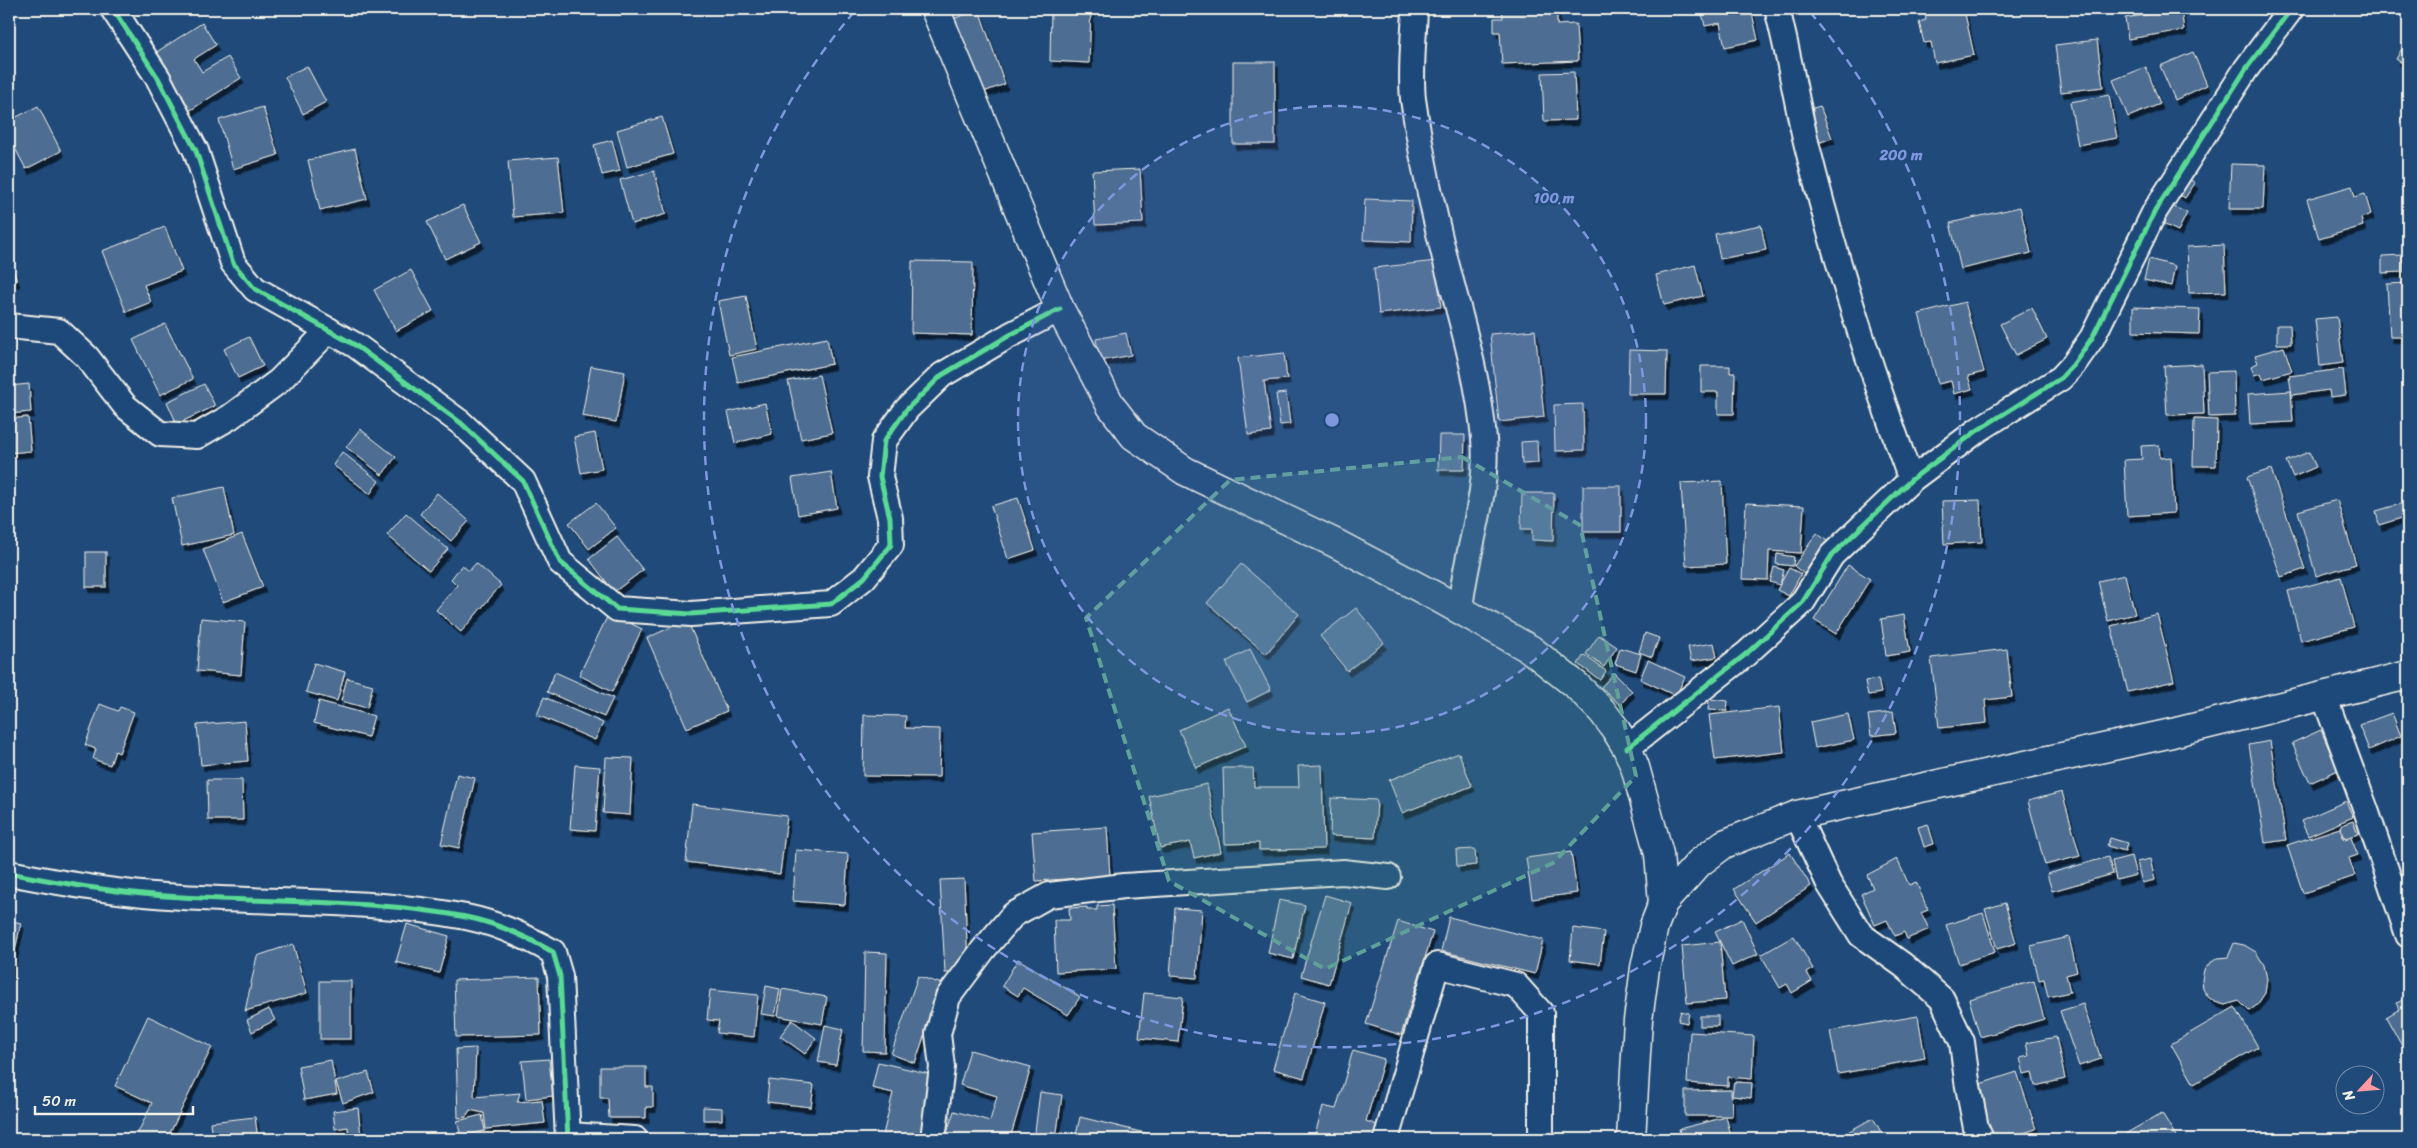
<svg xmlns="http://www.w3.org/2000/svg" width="2417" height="1148" font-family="Sriracha,sans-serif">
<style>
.building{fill:#4d6e92;stroke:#f4f1e8;filter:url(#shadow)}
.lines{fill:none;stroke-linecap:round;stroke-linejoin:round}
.street-casing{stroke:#f4f1e8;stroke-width:28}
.secondary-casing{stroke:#f4f1e8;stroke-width:31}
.primary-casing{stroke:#f4f1e8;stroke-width:31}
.street{stroke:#1f4a7a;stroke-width:24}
.secondary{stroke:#1f4a7a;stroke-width:28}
.primary{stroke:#1f4a7a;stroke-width:28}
.cycleway-casing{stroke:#1f4a7a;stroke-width:8}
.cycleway{stroke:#5adb95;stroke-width:5}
.marked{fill:#5fa199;fill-opacity:0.2;stroke:#5fa199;stroke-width:4;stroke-dasharray:10 6;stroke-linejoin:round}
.ring{fill:none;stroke:#7e97df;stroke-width:2.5;stroke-dasharray:9 6}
.centre{fill:#7e97df;stroke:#1f4a7a;stroke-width:2.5}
.ring-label{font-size:15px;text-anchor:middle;font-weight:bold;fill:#7e97df;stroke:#1f4a7a;stroke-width:4;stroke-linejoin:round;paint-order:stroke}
</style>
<defs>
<filter id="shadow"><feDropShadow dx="3" dy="5.5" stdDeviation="0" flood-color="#0009"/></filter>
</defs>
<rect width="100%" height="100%" fill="#1f4a7a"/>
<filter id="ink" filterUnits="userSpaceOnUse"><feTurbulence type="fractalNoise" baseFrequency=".02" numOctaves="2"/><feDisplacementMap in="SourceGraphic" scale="10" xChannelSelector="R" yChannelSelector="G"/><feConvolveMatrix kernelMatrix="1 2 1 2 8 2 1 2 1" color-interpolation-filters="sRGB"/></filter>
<g filter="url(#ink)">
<g class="building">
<polygon points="1051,9 1091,9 1089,63 1050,61"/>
<polygon points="1502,9 1554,9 1554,11 1557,11 1557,25 1576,24 1578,61 1502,64 1500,32 1494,32 1494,18 1503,18"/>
<polygon points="1701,9 1751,9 1758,40 1725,47 1720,23 1705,26"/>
<polygon points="1924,9 1964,9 1974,55 1935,63 1931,42 1924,43 1919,22 1926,20"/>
<polygon points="2181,9 2184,30 2128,39 2125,18"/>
<polygon points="979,10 1005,84 981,93 955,18"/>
<polygon points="202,23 216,45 194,59 202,72 228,57 241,78 186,113 169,87 174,83 155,53"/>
<polygon points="2408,38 2408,67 2396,59"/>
<polygon points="2097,40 2103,87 2061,92 2055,45"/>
<polygon points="2193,52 2207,85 2175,100 2160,66"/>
<rect x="1233" y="62" width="42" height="82"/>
<polygon points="307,66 326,102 303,114 285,77"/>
<polygon points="2146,67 2160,104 2128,117 2113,80"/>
<polygon points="1574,72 1576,120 1544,121 1542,73"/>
<polygon points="2109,95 2117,138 2078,145 2070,102"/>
<polygon points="38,106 61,151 26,169 9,137 9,121"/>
<polygon points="1820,106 1832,138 1815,144 1804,111"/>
<polygon points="263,107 278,155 233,169 219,120"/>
<polygon points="662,117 673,154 627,167 617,130"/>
<polygon points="612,140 620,171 602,175 594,145"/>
<polygon points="355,149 367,199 320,210 308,160"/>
<polygon points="558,157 564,213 513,217 508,161"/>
<polygon points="2231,164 2265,165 2263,209 2229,209"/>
<polygon points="1140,169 1143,223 1095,225 1092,171"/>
<polygon points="654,171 666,214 632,224 620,180"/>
<polygon points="2186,177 2195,183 2185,198 2175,192"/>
<polygon points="2352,186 2355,197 2365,194 2371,214 2361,218 2363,226 2319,239 2307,199"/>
<polygon points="1365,199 1412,201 1411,242 1363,240"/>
<polygon points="463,205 481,242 445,259 427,222"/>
<polygon points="2172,206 2187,213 2178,231 2163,224"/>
<polygon points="2020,207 2031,253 1961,269 1950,223"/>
<polygon points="1761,225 1766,250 1720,259 1715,234"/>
<polygon points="165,227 182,271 144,285 151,302 126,312 102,251"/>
<polygon points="2224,245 2226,292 2189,293 2187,247"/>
<polygon points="2403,255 2404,272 2382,273 2382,256"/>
<polygon points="9,257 17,281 9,284"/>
<polygon points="2149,259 2175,266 2171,286 2144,280"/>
<polygon points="912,261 973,262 972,335 911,333"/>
<polygon points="1436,261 1441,307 1379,314 1374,268"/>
<polygon points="1695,265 1703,296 1664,305 1656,275"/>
<polygon points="411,270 433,311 396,331 374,290"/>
<polygon points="2408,283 2408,337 2390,337 2387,284"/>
<polygon points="746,296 757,349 729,355 718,301"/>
<polygon points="1965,302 1984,372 1968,376 1972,389 1954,394 1951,381 1938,384 1919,314"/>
<polygon points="2133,307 2200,309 2199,334 2133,332"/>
<polygon points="2032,308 2047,339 2016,355 2000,324"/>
<polygon points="2337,317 2343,363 2320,366 2315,319"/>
<polygon points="165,324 193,379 160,395 133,340"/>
<polygon points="2277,325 2290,325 2291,344 2277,344"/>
<polygon points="1535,330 1544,417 1499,422 1490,334"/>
<polygon points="1126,333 1131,355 1100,361 1096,339"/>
<polygon points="249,337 263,366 238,378 224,349"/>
<polygon points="827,338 832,364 738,383 732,357"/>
<polygon points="2284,347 2292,371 2263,379 2261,373 2254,375 2251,366 2258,363 2255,355"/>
<polygon points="1629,350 1667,351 1666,394 1628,394"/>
<polygon points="1284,353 1287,379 1264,381 1271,432 1248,435 1238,358"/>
<polygon points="2202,364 2204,414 2167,415 2164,366"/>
<polygon points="591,366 625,372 616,422 582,416"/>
<polygon points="1701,366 1730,366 1730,373 1735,373 1734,414 1718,414 1718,392 1701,392"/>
<polygon points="2343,369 2346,395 2330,397 2329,390 2292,395 2289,376"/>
<polygon points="2234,371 2235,416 2209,417 2207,372"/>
<polygon points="819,375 832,433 801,439 788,381"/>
<polygon points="29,384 31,412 9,414 9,386"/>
<polygon points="204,384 215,406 177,424 167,402"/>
<polygon points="2291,391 2293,422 2250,424 2248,394"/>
<polygon points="1286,393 1290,424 1280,425 1276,394"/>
<polygon points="765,403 772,434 735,443 728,412"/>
<polygon points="1583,404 1584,450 1555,451 1554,405"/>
<polygon points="28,417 31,451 9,453 9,419"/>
<polygon points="2194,419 2217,420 2216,466 2193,466"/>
<polygon points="360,429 396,457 382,475 346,447"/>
<polygon points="595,433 602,469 581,473 574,437"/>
<polygon points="1439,435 1465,435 1464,470 1438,470"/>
<polygon points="1537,441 1538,463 1522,464 1521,442"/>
<polygon points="2159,445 2160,458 2171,457 2174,513 2127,516 2124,460 2142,459 2141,446"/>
<polygon points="342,452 379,481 370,494 333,465"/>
<polygon points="2309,452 2316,467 2293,477 2286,461"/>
<polygon points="2271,469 2305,569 2281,577 2247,477"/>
<polygon points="831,472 837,508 798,515 792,478"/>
<polygon points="1722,481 1726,564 1686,566 1681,483"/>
<rect x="1583" y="486" width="38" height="46"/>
<polygon points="224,487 234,535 182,546 172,498"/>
<polygon points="437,493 469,521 451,541 420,514"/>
<polygon points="1522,493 1554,493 1553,541 1532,540 1532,529 1521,529"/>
<polygon points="1018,498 1035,550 1008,559 991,506"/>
<polygon points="1980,500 1982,542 1944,544 1942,501"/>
<polygon points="2337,500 2356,564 2316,576 2298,511"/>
<polygon points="596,503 616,528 589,549 569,523"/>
<polygon points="1746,503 1804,506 1801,553 1769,551 1768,580 1742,579"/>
<polygon points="2404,503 2408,516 2379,525 2376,511"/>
<polygon points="406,513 448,549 429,571 387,535"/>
<polygon points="1817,533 1827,541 1804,574 1794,566"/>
<polygon points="242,534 263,587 223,602 203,549"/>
<polygon points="617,537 643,570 614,592 589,559"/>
<rect x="86" y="552" width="20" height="35"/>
<polygon points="1777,554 1794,557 1793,566 1776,564"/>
<polygon points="476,563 501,585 461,632 436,610 457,585 451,579 462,565 469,571"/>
<polygon points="1241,564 1299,614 1266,654 1207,603"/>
<polygon points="1848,565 1870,579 1836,634 1814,620"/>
<polygon points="1774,567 1784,570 1780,585 1770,582"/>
<polygon points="1789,568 1801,574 1789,596 1777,590"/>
<polygon points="2125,575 2135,614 2108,621 2098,581"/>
<polygon points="2341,577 2354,627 2301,641 2288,591"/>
<polygon points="1356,608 1384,643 1347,671 1320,636"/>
<polygon points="609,613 642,629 612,692 579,675"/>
<polygon points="2157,614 2174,681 2128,692 2111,626"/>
<polygon points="1904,615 1910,652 1886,656 1881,619"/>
<polygon points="201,618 245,622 241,675 197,671"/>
<polygon points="687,620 727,711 687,728 647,638"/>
<polygon points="1645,633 1659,638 1652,657 1639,652"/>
<polygon points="1599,635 1617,647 1604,667 1586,654"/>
<polygon points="1714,643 1717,657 1691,661 1688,647"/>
<polygon points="1620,648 1641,654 1636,671 1615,664"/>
<polygon points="1250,649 1271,690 1247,702 1226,662"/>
<polygon points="2007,649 2012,697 1985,700 1987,723 1939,728 1931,658"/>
<polygon points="1584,655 1606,671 1600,680 1578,664"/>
<polygon points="1648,660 1685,677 1676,696 1640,679"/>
<polygon points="314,663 345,672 337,701 306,692"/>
<polygon points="555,672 613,698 604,717 547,692"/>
<polygon points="1614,673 1632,691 1620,705 1601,687"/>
<polygon points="347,678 373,685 367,708 341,701"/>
<polygon points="1878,679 1881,693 1868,695 1865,681"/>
<polygon points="544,697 603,723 595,740 537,715"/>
<polygon points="1709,699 1728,701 1727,711 1708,710"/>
<polygon points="319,701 374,716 368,737 314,723"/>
<polygon points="100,704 118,711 120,707 134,712 119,753 115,751 110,765 93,759 96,749 85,745"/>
<polygon points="1228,707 1246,746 1196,768 1179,730"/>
<polygon points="1779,707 1784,752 1715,760 1709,715"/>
<polygon points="1893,712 1896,733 1871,736 1868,715"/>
<polygon points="2392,713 2401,736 2369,750 2359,725"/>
<polygon points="1848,714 1854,740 1815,748 1810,722"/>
<polygon points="864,715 906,716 905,728 940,729 939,777 863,776"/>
<polygon points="245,721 248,761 201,765 197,725"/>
<polygon points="2321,730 2338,770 2310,783 2292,743"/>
<polygon points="2270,741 2286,840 2265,843 2249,745"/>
<polygon points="1459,753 1472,786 1402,813 1389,780"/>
<polygon points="606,757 633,758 630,815 603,813"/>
<polygon points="575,765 600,767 595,831 570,829"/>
<polygon points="1322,765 1324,849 1259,850 1259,843 1225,844 1223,768 1253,768 1254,787 1299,787 1298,766"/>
<polygon points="457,774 475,778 459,848 441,844"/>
<polygon points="207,780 242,780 243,820 208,820"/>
<polygon points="1207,784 1221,852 1194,858 1190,842 1160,848 1149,796"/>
<polygon points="2062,792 2080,856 2045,865 2028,801"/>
<polygon points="1331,798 1377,800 1375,838 1330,836"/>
<polygon points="2346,801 2353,817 2308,836 2301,821"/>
<polygon points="692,804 787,816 780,874 686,862"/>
<polygon points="2353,821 2358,834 2345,838 2340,826"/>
<polygon points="1928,824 1934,844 1924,847 1918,827"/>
<polygon points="1107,827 1110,876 1036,881 1032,832"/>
<polygon points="2340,828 2344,840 2351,838 2358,855 2349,858 2355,876 2303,893 2287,845"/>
<polygon points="2110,838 2127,843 2125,851 2107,846"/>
<polygon points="1475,849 1476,865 1457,867 1456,850"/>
<polygon points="796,850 848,854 845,905 793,901"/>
<polygon points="1571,852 1577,893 1532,899 1526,858"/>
<polygon points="1790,853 1811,886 1756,922 1734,889"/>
<polygon points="2131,856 2136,875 2116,880 2112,861"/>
<polygon points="2108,857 2113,874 2052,891 2047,874"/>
<polygon points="1897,859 1909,885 1916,882 1928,910 1921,913 1929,929 1907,939 1904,932 1895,936 1887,920 1875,925 1861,894 1873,888 1867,875"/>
<polygon points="2150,859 2155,880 2142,883 2137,862"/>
<polygon points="964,879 968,964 960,972 945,973 940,880"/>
<polygon points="1325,895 1352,903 1329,984 1301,976"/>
<polygon points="1279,900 1305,905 1293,959 1268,953"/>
<polygon points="2005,903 2016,943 1997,949 1985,909"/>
<polygon points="1112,905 1116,969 1056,972 1054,920 1070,920 1069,908 1087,907 1087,910 1097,910 1097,906"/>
<polygon points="1175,908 1202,910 1197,978 1170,976"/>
<polygon points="1983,913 1995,952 1959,964 1946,925"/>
<polygon points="1449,917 1543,940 1535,974 1441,951"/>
<polygon points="1742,919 1758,954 1732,966 1715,932"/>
<polygon points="9,920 21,923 9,978"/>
<polygon points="1398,921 1433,932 1401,1035 1366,1024"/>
<polygon points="407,924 449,936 439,973 396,962"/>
<polygon points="1573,928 1604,932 1600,964 1570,960"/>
<polygon points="1794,936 1813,969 1807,973 1812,981 1792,993 1787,984 1780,988 1761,955"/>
<polygon points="2069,937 2077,972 2066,975 2070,992 2048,997 2044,979 2039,980 2031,946"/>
<polygon points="1720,942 1725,1000 1687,1003 1682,946"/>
<polygon points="2234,943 2244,945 2256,952 2264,965 2267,979 2265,993 2257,1005 2249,1011 2239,1001 2225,1005 2215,1002 2208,997 2203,989 2202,980 2204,970 2210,963 2218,958 2228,957"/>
<polygon points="293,944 307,993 245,1011 257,956"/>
<polygon points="865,952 887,953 885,1052 863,1051"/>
<polygon points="1018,959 1080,997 1068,1015 1023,988 1018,996 1002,986"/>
<polygon points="918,976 942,984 915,1063 891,1054"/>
<polygon points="539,977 541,1035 456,1037 454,980"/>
<rect x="320" y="981" width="31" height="58"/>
<polygon points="2034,981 2044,1019 1980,1037 1969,999"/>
<polygon points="766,986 780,989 775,1016 761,1014"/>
<polygon points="782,989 827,997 822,1024 778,1016"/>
<polygon points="710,990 758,995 754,1037 717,1033 719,1021 707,1020"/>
<polygon points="1144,993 1183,997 1178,1042 1139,1038"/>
<polygon points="1295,993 1325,1002 1304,1078 1273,1069"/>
<polygon points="2408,997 2408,1057 2386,1017 2400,1009 2397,1003"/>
<polygon points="2083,1004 2101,1059 2079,1066 2060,1011"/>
<polygon points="2235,1007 2258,1047 2194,1084 2171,1044"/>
<polygon points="269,1009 275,1020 252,1032 247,1020"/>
<polygon points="1681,1011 1689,1013 1687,1023 1678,1021"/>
<polygon points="148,1016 212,1047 167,1139 135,1139 152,1103 115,1086"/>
<rect x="1700" y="1016" width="18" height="10"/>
<polygon points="1918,1016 1925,1058 1838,1074 1830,1031"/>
<polygon points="792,1020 816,1038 805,1054 780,1036"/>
<polygon points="825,1025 843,1029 836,1065 818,1062"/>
<polygon points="1690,1032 1754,1036 1752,1079 1728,1077 1728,1086 1687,1083"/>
<polygon points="2056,1037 2065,1079 2035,1086 2032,1072 2024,1074 2020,1058 2029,1056 2026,1043"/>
<polygon points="476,1048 474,1097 520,1093 517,1102 542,1100 545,1123 486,1129 484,1113 470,1110 466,1117 458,1118 456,1049"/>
<polygon points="970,1050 1031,1067 1010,1139 945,1139 954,1111 990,1121 997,1096 960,1085"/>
<polygon points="1353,1050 1384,1059 1366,1121 1377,1125 1373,1139 1314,1138 1323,1106 1336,1109"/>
<polygon points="549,1059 553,1096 526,1099 522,1061"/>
<polygon points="331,1060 337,1094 304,1100 298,1066"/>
<polygon points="878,1062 934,1075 919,1139 882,1139 893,1093 872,1088"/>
<polygon points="600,1067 646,1067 646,1087 653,1087 653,1107 646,1107 646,1118 609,1118 608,1098 600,1098"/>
<polygon points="368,1072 374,1092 343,1103 336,1082"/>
<polygon points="2017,1072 2036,1129 2004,1139 1991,1139 1974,1086"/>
<polygon points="769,1080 814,1085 811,1107 767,1102"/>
<polygon points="1734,1082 1752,1083 1751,1098 1732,1096"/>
<polygon points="1731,1090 1732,1116 1685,1116 1685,1091"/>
<polygon points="1040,1092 1062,1095 1056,1139 1034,1139"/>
<polygon points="703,1107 722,1108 722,1120 703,1120"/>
<polygon points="358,1108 361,1136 349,1138 348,1127 335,1129 333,1111"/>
<polygon points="2162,1113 2177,1138 2127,1139 2125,1134"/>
<polygon points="482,1115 485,1131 461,1136 457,1121"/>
<polygon points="255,1117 258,1139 212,1139 210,1122"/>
<polygon points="1080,1117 1157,1136 1156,1139 1075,1139"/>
<polygon points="1726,1117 1732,1139 1682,1139 1679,1129"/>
<polygon points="1873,1118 1885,1139 1847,1139 1844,1134"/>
<polygon points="2311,1134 2314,1139 2300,1139"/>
</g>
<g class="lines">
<defs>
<g id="street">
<polyline points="113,9 158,78 196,151 233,263 255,289 355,345 461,423 523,481 560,562 617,609 691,614 831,604 864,578 891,545 890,518 880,477 884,441 907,409 942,375 1010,335 1060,309"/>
<path d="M1415,9C1414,38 1410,70 1413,99C1421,155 1433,211 1447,266C1462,323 1479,380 1484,439C1489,497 1465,553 1460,610"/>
<path d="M1777,9C1789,54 1796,101 1807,146C1835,260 1871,371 1911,480"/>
<polyline points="9,326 59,331 87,357 125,406 160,434 197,436 230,417 279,381 329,330"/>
<polyline points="2324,696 2366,810 2408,935"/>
<polyline points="1627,748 1746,654 1802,603 1832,555 1911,480 1978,430 2061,378 2073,365 2092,338 2155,211 2246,69 2291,9"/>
<polyline points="1797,815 1829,884 1861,935 1903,965 1942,999 1962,1042 1967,1081 1976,1128 1981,1139"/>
<path d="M9,873C66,884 123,894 182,897C275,903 374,899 466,917C496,923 527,937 553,952L560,976L568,1139"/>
<polyline points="568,1135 635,1139"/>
<polyline points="933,1139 942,1067 938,1034 948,997 983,950 1013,915 1049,895 1124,886 1343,872 1388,877"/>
<polyline points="1386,1139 1437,965 1516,985 1541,1013 1541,1139"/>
</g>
<polyline id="secondary" points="935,9 1060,309 1111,406 1134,436 1185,471 1337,544 1435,596 1530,649 1577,686 1602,711 1614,727 1627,748 1635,767 1659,854 1663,903"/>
<polyline id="primary" points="1631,1139 1638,1020 1645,968 1654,926 1663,903 1699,863 1724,844 1797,815 2172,733 2408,675"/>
</defs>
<use href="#street" class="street-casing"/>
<use href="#secondary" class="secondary-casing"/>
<use href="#primary" class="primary-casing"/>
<use href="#street" class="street"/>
<use href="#secondary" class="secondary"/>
<use href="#primary" class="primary"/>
<defs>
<g id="cycleway">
<polyline points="113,9 158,78 196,151 233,263 255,289 355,345 461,423 523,481 560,562 617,609 691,614 831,604 864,578 891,545 890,518 880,477 884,441 907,409 942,375 1010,335 1060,309"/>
<polyline points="1627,748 1746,654 1802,603 1832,555 1911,480 1978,430 2061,378 2073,365 2092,338 2155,211 2246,69 2291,9"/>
<path d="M9,873C66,884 123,894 182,897C275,903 374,899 466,917C496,923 527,937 553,952L560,976L568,1139"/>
</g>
</defs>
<use href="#cycleway" class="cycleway-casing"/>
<use href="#cycleway" class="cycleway"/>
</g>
</g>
<path class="marked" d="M1462,457L1580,525L1636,776L1553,863L1325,969L1169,881L1086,618L1230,480Z"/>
<circle cx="1332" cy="420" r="314" fill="#7e97df" fill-opacity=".12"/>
<g class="ring">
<circle cx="1332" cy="420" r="314"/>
<path d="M1810 12A628 628 0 1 1 854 12"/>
</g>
<circle cx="1332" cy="420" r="8" class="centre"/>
<g class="ring-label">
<text x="1901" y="160">200 m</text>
<text x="1554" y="203">100 m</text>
</g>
<rect width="2417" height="1148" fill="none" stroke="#1f4a7a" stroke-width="30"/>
<rect x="15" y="15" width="2387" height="1118" fill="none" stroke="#f4f1e8" stroke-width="2" filter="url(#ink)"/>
<g transform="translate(2360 1090) rotate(244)"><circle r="24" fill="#1f4a7a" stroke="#748da6"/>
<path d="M0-4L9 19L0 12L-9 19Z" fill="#ff9aa2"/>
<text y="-8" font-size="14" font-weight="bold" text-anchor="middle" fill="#f4f1e8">N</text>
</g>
<path d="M35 1106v8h158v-8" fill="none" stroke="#f4f1e8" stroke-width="2.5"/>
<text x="42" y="1106" font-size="15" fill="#f4f1e8" stroke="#1f4a7a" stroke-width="4" paint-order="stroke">50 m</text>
</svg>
